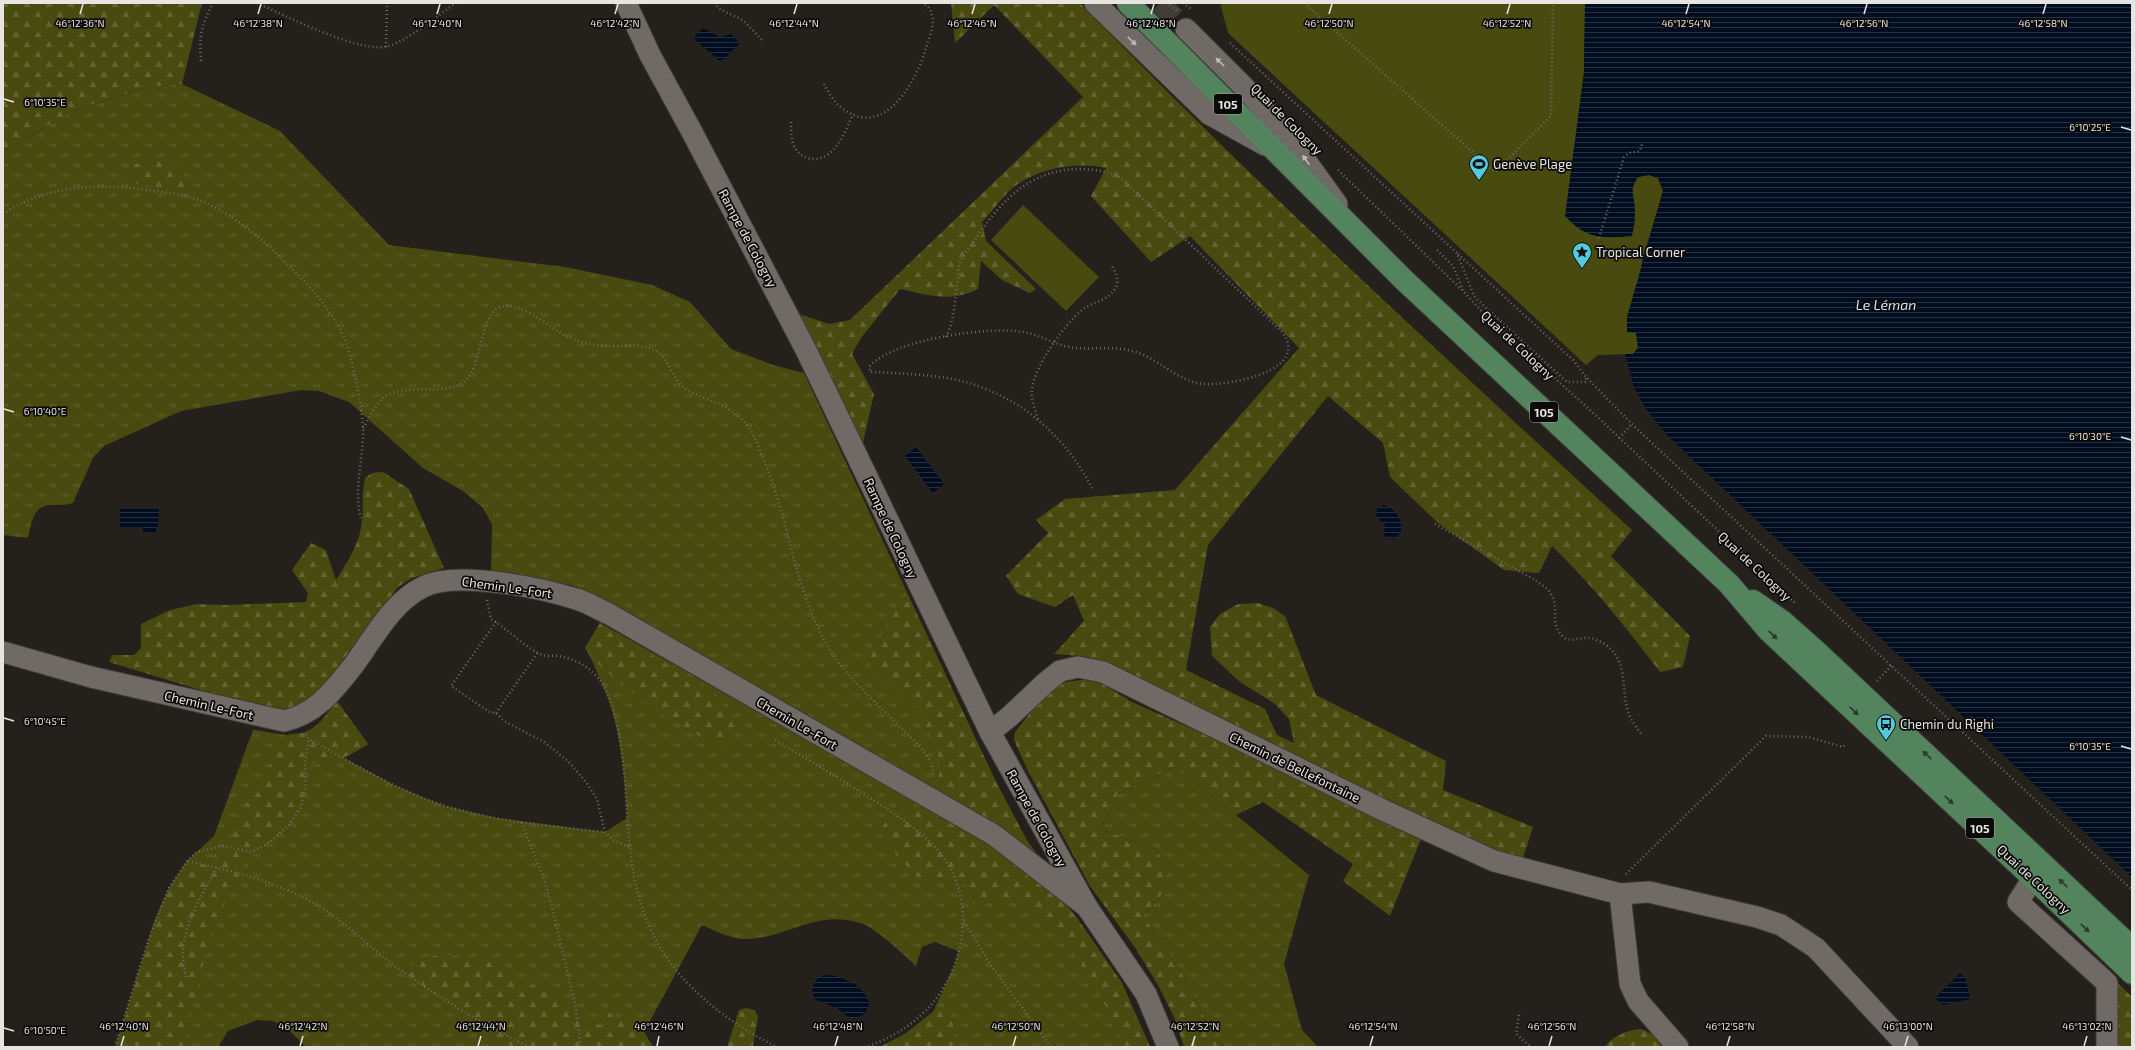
<svg xmlns="http://www.w3.org/2000/svg" width="2135" height="1050" font-family="'Exo 2',sans-serif">
<style>
.grass{fill:url(#grass-tufts)}
.forest{fill:url(#forest-firs)}
.pitch{fill:#484a10}
.water{fill:url(#water-rules)}
.lines{fill:none;stroke-linecap:round;stroke-linejoin:round}
.minor-tunnel{stroke:#413e3a;stroke-width:21;stroke-dasharray:21 10;stroke-linecap:butt}
.minor-casing{stroke:#3d3a37;stroke-width:23}
.major-casing{stroke:#3d3a37;stroke-width:24}
.path{stroke:#6e6b67;stroke-width:2.5;stroke-dasharray:1 3;stroke-linecap:butt}
.minor{stroke:#6f6a65;stroke-width:21}
.major{stroke:#53845d;stroke-width:22}
.oneway{fill:#bdbab6}
.oneway2{fill:#283b2b}
.ticks{fill:none;stroke:#e7e5e2;stroke-width:1.5}
.labels{text-anchor:middle;dominant-baseline:central;stroke-width:3.5;stroke-linejoin:round;paint-order:stroke}
.shield{fill:#0c0a09;stroke:#a5a3a1;stroke-width:1}
.shield-label{font-size:12px;font-weight:bold;fill:#e7e5e2}
.street-label{font-size:13px;fill:#e7e5e2;stroke:#0c0a09}
.poi-label{font-size:13px;fill:#e7e5e2;stroke:#0c0a09;text-anchor:start}
.water-label{font-size:14px;font-style:italic;fill:#d2e5f7;stroke:#0c0a09}
.ticks-label{font-size:10px;text-anchor:middle;fill:#e7e5e2;stroke:#0c0a09;stroke-width:3.5;stroke-linejoin:round;paint-order:stroke}
</style>
<defs>
<pattern id="grass-tufts" width="24" height="20" patternUnits="userSpaceOnUse"><rect width="24" height="20" fill="#484a10"/><path d="M3 7l-1-3M5 7V3M7 7l1-3M15 17l-1-3M17 17v-4M19 17l1-3" fill="none" stroke="#626432"/></pattern>
<pattern id="forest-firs" width="22" height="20" patternUnits="userSpaceOnUse"><rect width="22" height="20" fill="#484a10"/><path d="M5 1l3.5 6h-7zM16 11l3.5 6h-7z" fill="#626432"/></pattern>
<pattern id="water-rules" width="6" height="5" patternUnits="userSpaceOnUse"><rect width="6" height="5" fill="#000d21"/><path d="M0 2.5h6" fill="none" stroke="#253041"/></pattern>
</defs>
<rect width="100%" height="100%" fill="#24201c"/>
<g class="grass">
<path d="M182,84L280,131L389,245L565,267L652,285L690,302L731,349L773,365L804,373L995,780L1026,839L1045,865L606,601L571,585L491,571L492,524L483,508L463,491L423,468L349,402L319,391L301,390L181,411L104,446L93,458L73,503C63,507 55,503 45,506C32,509 31,527 28,538L3,535V152L72,111L148,87Z"/>
<path d="M600,623L925,806L1077,918L1122,983L1150,1047H880L905,1034L933,1012L955,964L958,951L935,942L922,947L916,966C903,954 878,930 863,924C817,908 791,937 748,939C732,940 716,931 702,925L644,1032L653,1047H306L285,1026L272,1021L257,1020L228,1031L218,1047H115L155,919L169,888L187,861L214,836L253,730C271,732 296,740 312,730C321,724 330,710 337,701L368,744L344,758L394,785L427,799L445,806L497,818L605,832L627,818C624,772 621,726 602,684C596,671 593,660 585,648Z"/>
<polygon points="1174,767 1236,815 1309,875 1284,964 1302,1030 1318,1047 1219,1047 1184,977 1143,915 1165,891 1166,867 1157,850 1100,829 1118,794"/>
</g>
<g class="forest">
<polygon points="3,3 202,3 182,84 148,87 72,111 3,152"/>
<path d="M951,3H1080C1257,186 1445,358 1632,530L1611,556L1690,636L1683,667L1660,672C1625,626 1593,586 1552,546L1539,573L1504,570L1438,523L1390,477L1383,443L1328,396L1208,545L1186,670L1265,709L1277,735L1294,743L1289,719L1275,704L1240,682L1212,656L1210,627L1220,614L1238,604L1258,603L1273,608L1285,616L1316,695L1446,761L1443,790L1533,827L1523,858L1480,847L1103,662L1082,656L1054,654L1084,621L1073,595L1055,607L1018,594L1006,576L1048,533L1036,520L1065,499L1175,490L1299,348L1190,236L1151,262L1091,196L1106,168C1074,161 1032,169 1008,192C999,202 991,212 982,222L986,241L1036,289L1030,293L1002,280L981,261L978,289C950,303 929,295 900,289L861,338L852,354L874,394L863,443L799,314L829,324L850,320L1083,97L994,5L955,43Z"/>
<path d="M158,159C182,163 183,170 189,193L129,182L131,170L135,164Z"/>
<path d="M383,472L409,489L444,568L412,578L398,587L322,688L312,698L285,712L269,711L109,662L112,655H134L141,648V624L170,610L197,604L224,605L306,602L308,593L292,570L311,543L326,550L336,580C348,561 360,543 362,521C364,506 361,495 365,478L372,473Z"/>
<path d="M907,593L995,780L1026,839L1015,842L933,791C947,766 937,744 923,721C920,715 917,707 912,703C897,689 883,684 870,666L871,652Z"/>
<polygon points="600,623 708,689 719,699 737,729 728,746 722,749 648,706 594,661 585,648"/>
<polygon points="1088,679 1098,681 1132,702 1284,770 1421,839 1390,916 1343,881 1353,864 1263,802 1236,815 1174,767 1118,794 1100,829 1157,850 1166,867 1165,891 1143,915 1184,977 1219,1047 1184,1047 1174,1017 1159,987 1136,949 1090,886 1027,769 1014,740 1015,732 1045,694 1060,683"/>
<path d="M337,701L368,744C348,756 329,768 306,761V784L301,806L290,824L270,842L252,852L213,924L183,1047H132L134,1042L124,1024L155,919L169,888L187,861L206,865L222,846L232,848L236,821L289,734C315,735 322,719 337,701Z"/>
<polygon points="925,806 991,846 1061,898 1077,918 1122,983 1150,1047 1126,1047 1099,993 1078,958 1054,932 1019,903 1003,898 974,905 962,880 921,881 888,846 880,830 888,819"/>
<path d="M444,955L475,958L502,966L562,1003L576,1018L604,1026L608,1012L644,1032L653,1047H507L405,973C418,958 425,956 444,955Z"/>
<polygon points="2116,981 2132,997 2132,1047 2115,1047"/>
<polygon points="746,1008 755,1010 758,1017 753,1045 755,1047 727,1047 739,1010"/>
<path d="M933,1012L950,1013C953,1025 957,1035 953,1047H880L905,1034Z"/>
<path d="M1641,1029L1652,1034L1665,1047H1605C1613,1035 1628,1030 1641,1029Z"/>
</g>
<g class="pitch">
<path d="M1220,3H1585L1584,72L1576,142L1635,209C1632,196 1630,188 1638,177L1649,175L1658,178L1663,191L1642,261L1636,333L1638,348L1633,354L1598,355L1586,365L1228,33Z"/>
<polygon points="1023,205 1099,277 1066,311 991,240"/>
</g>
<g class="water">
<path d="M1585,3H2132V877L1668,436L1646,409L1634,387L1625,354H1633L1638,348L1636,333L1627,332V317L1663,191L1658,178L1649,175L1638,177C1628,192 1635,195 1635,211C1635,219 1634,228 1632,236C1603,239 1586,239 1565,216L1584,72Z"/>
<polygon points="703,28 720,37 731,34 740,43 725,58 720,61 693,38"/>
<polygon points="916,447 944,484 933,493 905,456"/>
<path d="M1384,505C1397,508 1410,531 1394,539L1384,536L1385,525L1376,516L1377,509Z"/>
<polygon points="120,509 159,509 158,527 156,527 156,532 143,532 143,527 120,527"/>
<polygon points="1960,973 1966,979 1970,999 1942,1005 1935,998"/>
<path d="M824,975C841,975 865,985 869,1004L865,1014L854,1019L847,1016L837,1008L816,1000C809,990 813,979 824,975Z"/>
</g>
<g class="lines">
<polyline class="minor-tunnel" points="1160,3 1186,29"/>
<defs>
<g id="minor">
<polyline points="626,3 650,55 692,132 807,352 990,732 1087,907 1146,994 1168,1047"/>
<polyline points="1095,3 1209,114 1265,145"/>
<polyline points="1186,29 1245,88 1290,139 1337,204"/>
<path d="M3,652L91,677L284,721C316,714 333,691 353,666C373,639 392,602 423,587C456,570 541,588 576,599C587,602 598,609 609,614L994,835L1087,907"/>
<polyline points="990,732 1009,717 1044,684 1060,671 1078,667 1103,672 1385,811 1494,861 1620,894 1649,892 1757,917 1781,925 1816,948 1908,1047"/>
<polyline points="2033,878 2018,902 2107,983 2107,1047"/>
<polyline points="1620,894 1630,984 1638,1001 1678,1047"/>
</g>
<g id="major">
<polyline points="1128,3 1404,280 1729,584 1769,631 2033,878 2132,973"/>
<polyline points="1753,601 1782,621 1818,653 2132,948"/>
</g>
</defs>
<use href="#minor" class="minor-casing"/>
<use href="#major" class="major-casing"/>
<g class="path">
<path d="M257,3C284,15 362,55 389,46C409,40 438,15 456,3"/>
<polyline points="714,3 720,9 744,21 763,41"/>
<polyline points="1166,3 1179,12"/>
<polyline points="1183,3 1191,9"/>
<polyline points="1304,3 1495,172 1551,116 1553,3"/>
<polyline points="1230,43 1457,253 1474,296 1484,306 1567,382 1586,382 1586,377 1638,430 2132,890"/>
<polyline points="386,47 387,3"/>
<path d="M201,61C199,35 201,26 213,3"/>
<path d="M824,84C829,93 834,103 843,109C885,140 917,80 926,48C929,38 935,25 932,15C931,9 927,6 923,3"/>
<path d="M791,122C791,129 791,136 793,143C795,151 801,156 808,158C833,165 845,132 853,114"/>
<polyline points="1338,170 1464,292 1487,317 1590,410 1796,604"/>
<path d="M3,214C47,184 104,183 154,191C169,193 185,195 199,200C236,215 265,242 293,270C315,291 338,318 348,348C354,370 362,405 363,428C364,458 353,489 361,518"/>
<polyline points="1599,238 1624,157 1629,153 1640,151 1642,144"/>
<polyline points="1437,250 1453,266 1463,290"/>
<polyline points="1458,254 1573,360 1586,377"/>
<path d="M946,337C955,319 955,297 958,278C958,272 958,265 961,260C965,251 973,243 978,235C1005,197 1033,168 1083,169C1098,170 1111,171 1123,180L1282,332C1312,371 1228,386 1203,384C1176,381 1158,357 1132,351C1111,345 1090,351 1069,347C1053,344 1039,334 1023,332C989,326 894,339 870,366V372C896,373 921,374 947,378C1011,389 1063,431 1092,488"/>
<path d="M1038,419C1036,410 1030,399 1032,390C1034,366 1064,325 1082,310C1093,301 1105,303 1115,289C1120,282 1116,273 1112,266"/>
<path d="M363,428C369,419 375,405 383,398C404,381 447,398 466,380C480,366 482,320 495,310C515,294 550,329 568,337C579,342 590,345 602,346C619,347 641,342 656,351C669,358 672,380 686,389C704,400 726,404 742,419C753,430 759,448 765,463C790,524 795,593 830,650C848,679 876,702 900,727C910,736 923,748 930,761C933,767 933,772 932,778"/>
<polyline points="1619,438 1632,424"/>
<path d="M1435,524L1535,580C1540,584 1548,588 1551,594C1561,611 1547,620 1564,638C1574,643 1584,634 1597,640C1633,656 1618,689 1630,717C1633,723 1638,729 1642,735"/>
<path d="M487,600L491,619L496,622C506,629 533,653 543,655C547,657 553,655 558,656C575,658 591,668 601,682C618,706 622,752 625,781C628,824 629,870 643,910C663,973 720,1019 777,1047"/>
<polyline points="496,622 451,686 491,713 496,713 504,721 544,742 568,761 586,782 597,799 605,832 613,840 631,848"/>
<polyline points="1877,681 1892,665"/>
<polyline points="496,713 538,652"/>
<path d="M306,734L309,739C353,763 397,791 446,806C497,822 551,826 605,832"/>
<path d="M775,740C807,759 839,778 870,798C892,812 915,827 933,845C966,878 970,928 953,969C937,1008 906,1033 866,1047"/>
<polyline points="521,822 544,879 551,903 575,1004 581,1047"/>
<path d="M188,861C233,871 277,882 317,905C349,924 375,953 406,974C445,1001 486,1026 529,1047"/>
<polyline points="1626,874 1766,736 1808,737 1843,747 1846,743"/>
<polyline points="964,921 992,967 1051,1047"/>
<path d="M186,977C185,971 183,964 183,958C181,929 203,892 217,868"/>
<polyline points="1519,1015 1516,1034 1531,1047"/>
<polyline points="115,1047 148,941 169,888 187,861 197,852 222,846 252,852 270,842 290,824 301,806 306,784 305,761 309,739"/>
</g>
<use href="#minor" class="minor"/>
<use href="#major" class="major"/>
</g>
<defs><path id="oneway-solid" d="M-6-.8H1V-3.2L6.5 0L1 3.2V.8H-6Z"/></defs>
<g class="oneway">
<use href="#oneway-solid" transform="translate(1132 41) rotate(44)"/>
<use href="#oneway-solid" transform="translate(1220 62) rotate(-135)"/>
<use href="#oneway-solid" transform="translate(1306 160) rotate(-126)"/>
</g>
<g class="oneway2">
<use href="#oneway-solid" transform="translate(1773 635) rotate(44)"/>
<use href="#oneway-solid" transform="translate(1854 711) rotate(43)"/>
<use href="#oneway-solid" transform="translate(1927 755) rotate(-137)"/>
<use href="#oneway-solid" transform="translate(1949 800) rotate(43)"/>
<use href="#oneway-solid" transform="translate(2063 883) rotate(-137)"/>
<use href="#oneway-solid" transform="translate(2085 928) rotate(44)"/>
</g>
<path class="ticks" d="M80,14L83,4M258,14L261,4M437,14L440,4M615,14L618,4M794,14L797,4M972,14L975,4M1151,14L1154,4M1329,14L1332,4M1507,14L1510,4M1686,14L1689,4M1864,14L1867,4M2043,14L2046,4M4,99L14,102M2121,127L2131,130M4,409L14,412M2121,437L2131,440M4,718L14,721M2121,746L2131,749M4,1028L14,1031M121,1046L124,1036M300,1046L303,1036M478,1046L481,1036M657,1046L659,1036M835,1046L838,1036M1013,1046L1016,1036M1192,1046L1195,1036M1370,1046L1373,1036M1549,1046L1552,1036M1727,1046L1730,1036M1905,1046L1908,1036M2084,1046L2087,1036"/>
<defs>
<symbol id="stadium-pin" viewBox="-11 -11 22 30"><path d="M0 17L-7.5 6A9.5 9.5 0 1 1 7.5 6Z" fill="#54cadd" stroke="#0c0a09"/><path d="M0-5a6.5 5 0 1 0 0 10a6.5 5 0 1 0 0-10ZM-3.5-1.8h7v3.6h-7Z" fill="#111"/></symbol>
<symbol id="sight-pin" viewBox="-11 -11 22 30"><path d="M0 17L-7.5 6A9.5 9.5 0 1 1 7.5 6Z" fill="#54cadd" stroke="#0c0a09"/><path d="M0-6L1.8-2.2L6-1.7L2.9 1.2L3.7 5.4L0 3.3L-3.7 5.4L-2.9 1.2L-6-1.7L-1.8-2.2Z" fill="#111"/></symbol>
<symbol id="bus-pin" viewBox="-11 -11 22 30"><path d="M0 17L-7.5 6A9.5 9.5 0 1 1 7.5 6Z" fill="#54cadd" stroke="#0c0a09"/><path d="M-5-6H5V4H4V6H2V4H-2V6H-4V4H-5ZM-3.5-4V0h7V-4ZM-3.5 1.2v1.5H-2V1.2ZM2 1.2v1.5H3.5V1.2Z" fill="#111"/></symbol>
</defs>
<g fill-rule="evenodd">
<use href="#stadium-pin" x="1468" y="153" width="22" height="30"/>
<use href="#sight-pin" x="1571" y="241" width="22" height="30"/>
<use href="#bus-pin" x="1875" y="713" width="22" height="30"/>
</g>
<g class="labels">
<g class="shield">
<rect x="1214" y="94" width="28" height="20" rx="3"/>
<rect x="1530" y="402" width="28" height="20" rx="3"/>
<rect x="1966" y="818" width="28" height="20" rx="3"/>
</g>
<g class="shield-label">
<text x="1228" y="104">105</text>
<text x="1544" y="412">105</text>
<text x="1980" y="828">105</text>
</g>
<g class="street-label">
<text transform="translate(1287 119) rotate(45)">Quai de Cologny</text>
<text transform="translate(748 238) rotate(62)">Rampe de Cologny</text>
<text transform="translate(1518 345) rotate(43)">Quai de Cologny</text>
<text transform="translate(891 528) rotate(65)">Rampe de Cologny</text>
<text transform="translate(1755 566) rotate(43)">Quai de Cologny</text>
<text transform="translate(507 587) rotate(8)">Chemin Le-Fort</text>
<text transform="translate(209 705) rotate(13)">Chemin Le-Fort</text>
<text transform="translate(797 723) rotate(30)">Chemin Le-Fort</text>
<text transform="translate(1295 767) rotate(26)">Chemin de Bellefontaine</text>
<text transform="translate(1037 818) rotate(61)">Rampe de Cologny</text>
<text transform="translate(2034 879) rotate(43)">Quai de Cologny</text>
</g>
<g class="poi-label">
<text x="1493" y="164">Genève Plage</text>
<text x="1596" y="252">Tropical Corner</text>
<text x="1900" y="724">Chemin du Righi</text>
</g>
<g class="water-label">
<text x="1886" y="304">Le Léman</text>
</g>
</g>
<g class="ticks-label">
<text x="80" y="27">46°12'36"N</text>
<text x="258" y="27">46°12'38"N</text>
<text x="437" y="27">46°12'40"N</text>
<text x="615" y="27">46°12'42"N</text>
<text x="794" y="27">46°12'44"N</text>
<text x="972" y="27">46°12'46"N</text>
<text x="1151" y="27">46°12'48"N</text>
<text x="1329" y="27">46°12'50"N</text>
<text x="1507" y="27">46°12'52"N</text>
<text x="1686" y="27">46°12'54"N</text>
<text x="1864" y="27">46°12'56"N</text>
<text x="2043" y="27">46°12'58"N</text>
<text x="45" y="106">6°10'35"E</text>
<text x="2090" y="131">6°10'25"E</text>
<text x="45" y="415">6°10'40"E</text>
<text x="2090" y="440">6°10'30"E</text>
<text x="45" y="725">6°10'45"E</text>
<text x="2090" y="750">6°10'35"E</text>
<text x="124" y="1030">46°12'40"N</text>
<text x="303" y="1030">46°12'42"N</text>
<text x="481" y="1030">46°12'44"N</text>
<text x="659" y="1030">46°12'46"N</text>
<text x="838" y="1030">46°12'48"N</text>
<text x="1016" y="1030">46°12'50"N</text>
<text x="1195" y="1030">46°12'52"N</text>
<text x="1373" y="1030">46°12'54"N</text>
<text x="1552" y="1030">46°12'56"N</text>
<text x="1730" y="1030">46°12'58"N</text>
<text x="1908" y="1030">46°13'00"N</text>
<text x="2087" y="1030">46°13'02"N</text>
<text x="45" y="1034">6°10'50"E</text>
</g>
<rect width="2135" height="1050" fill="none" stroke="#e7e5e2" stroke-width="8"/>
</svg>
